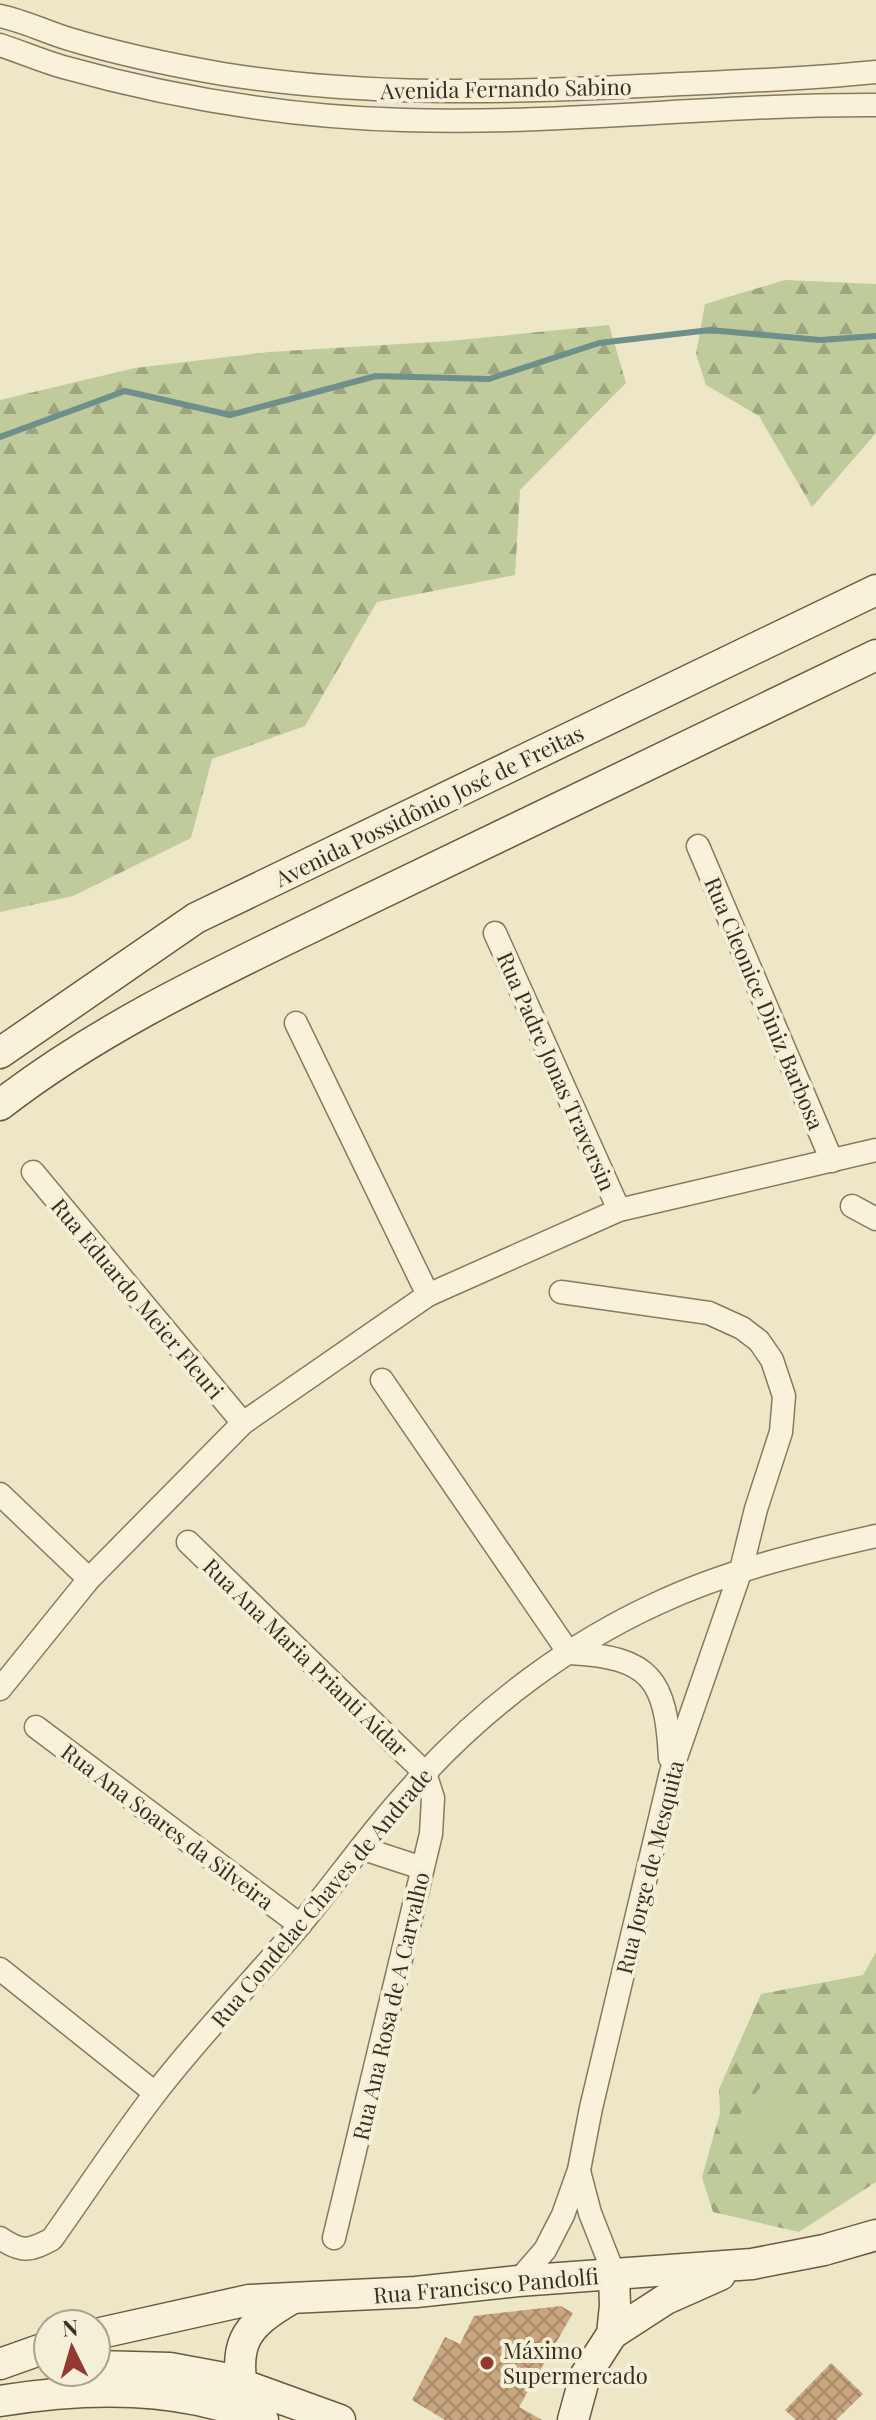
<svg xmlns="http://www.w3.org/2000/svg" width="876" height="2420" font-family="'Playfair Display',serif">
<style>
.forest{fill:url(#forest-firs)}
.pitch{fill:#c0cb9b}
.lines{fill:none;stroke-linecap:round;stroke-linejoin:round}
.stream{stroke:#6f8f8b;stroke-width:6}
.building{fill:url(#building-cross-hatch)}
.street-casing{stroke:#88795d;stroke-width:25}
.secondary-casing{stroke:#6a5a40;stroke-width:33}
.street{stroke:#f8f2da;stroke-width:22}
.secondary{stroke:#f8f2da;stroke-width:30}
.poi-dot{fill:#943a30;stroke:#f4efd7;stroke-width:3}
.labels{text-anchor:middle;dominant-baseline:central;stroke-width:8;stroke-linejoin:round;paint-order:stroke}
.street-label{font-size:22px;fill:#392f20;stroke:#f4efd7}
.poi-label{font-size:22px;fill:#392f20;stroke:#f4efd7;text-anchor:start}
</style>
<defs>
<pattern id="forest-firs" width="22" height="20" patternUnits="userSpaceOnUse" patternTransform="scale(2)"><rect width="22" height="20" fill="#c0cb9b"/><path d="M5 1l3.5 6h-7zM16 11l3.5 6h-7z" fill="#9da57e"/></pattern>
<pattern id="building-cross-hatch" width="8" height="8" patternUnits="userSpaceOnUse" patternTransform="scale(2)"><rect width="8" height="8" fill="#c9a67f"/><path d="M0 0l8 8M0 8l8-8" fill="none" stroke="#a48868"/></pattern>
</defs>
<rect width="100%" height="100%" fill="#ede6c7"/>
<g class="forest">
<polygon points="785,280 876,284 876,433 812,507 759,416 706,385 696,354 705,304"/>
<polygon points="609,325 626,383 520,490 515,575 377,602 305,726 212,759 191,838 73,896 0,912 0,400 135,368 269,352 449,341"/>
<polygon points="876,1952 876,2182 799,2232 713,2212 702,2177 720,2113 719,2089 761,1994 863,1975"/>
</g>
<polygon class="pitch" points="768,2077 799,2101 759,2153 728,2130"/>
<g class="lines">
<polyline class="stream" points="0,437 125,391 230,415 376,376 489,379 599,343 710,330 820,340 876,336"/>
</g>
<g class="building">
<polygon points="561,2306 573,2313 519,2407 542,2420 445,2420 412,2400 445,2337 460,2344 474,2316"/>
<polygon points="831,2363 863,2394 836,2420 796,2420 785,2410"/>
</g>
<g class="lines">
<defs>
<g id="street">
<path d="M0,16C24,21 46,32 69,39C119,54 171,65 223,74C362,96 500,93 640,86C719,82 798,80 876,72"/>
<path d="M0,45C21,52 42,61 63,67C174,98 289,117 404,120C561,125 718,104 876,105"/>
<polyline points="698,846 832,1161"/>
<polyline points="495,933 619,1210"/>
<polyline points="296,1023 428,1295"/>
<polyline points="33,1172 243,1423"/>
<polyline points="852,1206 876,1219"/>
<path d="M382,1380L569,1653C651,1657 666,1679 670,1758"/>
<polyline points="0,1494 89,1579"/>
<polyline points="188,1542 425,1773 433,1798 431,1834 334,2238"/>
<polyline points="0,1689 89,1579 243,1423 428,1295 619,1210 876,1150"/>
<polyline points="36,1727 300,1925"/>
<polyline points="361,1848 422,1868"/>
<polyline points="0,1969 155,2093"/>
<polyline points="579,2171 590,2213 614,2274"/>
<path d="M0,2238C22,2253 30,2251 52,2239C86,2191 118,2142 154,2095C199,2036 252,1982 300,1925C341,1875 378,1822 423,1775C488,1705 569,1644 656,1604C726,1571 801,1553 876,1536"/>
<polyline points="518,2281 545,2250 563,2215 579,2170 591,2108 671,1772 741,1570 756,1509 781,1432 784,1396 772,1360 759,1341 742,1328 709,1313 561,1292"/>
</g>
<g id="secondary">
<polyline points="0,1053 196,918 876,590"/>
<path d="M0,1105C107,1022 231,967 353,907C526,822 701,739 876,655"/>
<polyline points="96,2334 249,2300 416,2292 518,2281 752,2264 824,2250 876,2235"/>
<polyline points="612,2334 666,2299 720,2275"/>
<polyline points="0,2364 48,2347"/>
<polyline points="96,2366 170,2368 224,2378 340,2420"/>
<path d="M0,2401C88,2387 179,2385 263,2420"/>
<path d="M244,2401C234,2345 241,2328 291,2299"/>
<polyline points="573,2420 585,2376 612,2334 615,2306 614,2274"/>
</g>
</defs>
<use href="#street" class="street-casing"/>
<use href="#secondary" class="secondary-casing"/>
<use href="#street" class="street"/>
<use href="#secondary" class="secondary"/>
</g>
<circle class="poi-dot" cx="487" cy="2363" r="8"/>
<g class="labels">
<g class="street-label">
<text transform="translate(506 88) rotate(-1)">Avenida Fernando Sabino</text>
<text transform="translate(429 805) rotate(-26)">Avenida Possidônio José de Freitas</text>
<text transform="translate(765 1003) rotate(67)">Rua Cleonice Diniz Barbosa</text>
<text transform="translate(557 1071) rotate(66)">Rua Padre Jonas Traversin</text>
<text transform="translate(138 1298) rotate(50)">Rua Eduardo Meier Fleuri</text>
<text transform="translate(306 1657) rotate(44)">Rua Ana Maria Prianti Aidar</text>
<text transform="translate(168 1826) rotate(37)">Rua Ana Soares da Silveira</text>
<text transform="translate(649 1867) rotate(-76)">Rua Jorge de Mesquita</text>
<text transform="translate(321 1897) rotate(-50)">Rua Condelac Chaves de Andrade</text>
<text transform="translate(390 2006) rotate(-77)">Rua Ana Rosa de A Carvalho</text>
<text transform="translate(486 2285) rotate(-5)">Rua Francisco Pandolfi</text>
</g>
<g class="poi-label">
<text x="503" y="2350">Máximo<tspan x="503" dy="25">Supermercado</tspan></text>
</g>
</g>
<g transform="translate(72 2348) rotate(355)"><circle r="38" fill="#f4efd7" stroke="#a9a28e" stroke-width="2"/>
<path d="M0-6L14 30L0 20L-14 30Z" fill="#943a30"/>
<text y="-12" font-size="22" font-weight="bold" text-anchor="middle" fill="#392f20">N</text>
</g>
</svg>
